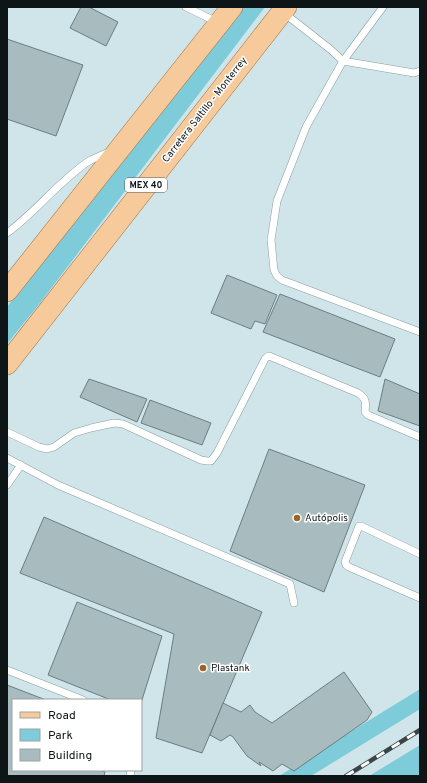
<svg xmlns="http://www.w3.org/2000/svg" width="427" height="783" font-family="Overpass,sans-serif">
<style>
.green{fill:#7ecbd9}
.building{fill:#a8bcbf;stroke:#6b7d80}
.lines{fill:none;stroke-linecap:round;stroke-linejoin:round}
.lane-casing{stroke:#8a9da1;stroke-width:8}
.primary-casing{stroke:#a27442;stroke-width:22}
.lane{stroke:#fff;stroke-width:7}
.primary{stroke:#f7ca9b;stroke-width:21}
.rail-casing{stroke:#3b4547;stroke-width:4.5}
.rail{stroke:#fff;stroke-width:3;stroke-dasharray:9;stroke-linecap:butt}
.poi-dot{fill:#9d6322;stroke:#fff;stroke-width:1.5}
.labels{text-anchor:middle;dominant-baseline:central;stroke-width:3;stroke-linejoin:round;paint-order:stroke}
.shield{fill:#fff;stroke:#565b5c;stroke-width:1}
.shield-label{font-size:9px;font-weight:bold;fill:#0e1516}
.street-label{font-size:10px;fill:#0e1516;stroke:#fff}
.poi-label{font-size:10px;fill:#0e1516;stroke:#fff;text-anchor:start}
</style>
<rect width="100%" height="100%" fill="#d0e5e9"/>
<g class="green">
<polygon points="242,7 265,7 40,303 7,344 7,307"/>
<polygon points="420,689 420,709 311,776 279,776"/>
<polygon points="420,745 420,776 369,776"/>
</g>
<g class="building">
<polygon points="81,7 89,7 118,22 106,46 70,28"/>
<polygon points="7,39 83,65 56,136 7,119"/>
<polygon points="227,275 277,295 265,324 255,321 251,329 211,313"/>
<polygon points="280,294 395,339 380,377 263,332"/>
<polygon points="89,379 147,399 137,422 80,397"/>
<polygon points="385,379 420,394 420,426 378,411"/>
<polygon points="150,400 211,423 202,445 141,423"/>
<polygon points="269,449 365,485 324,592 230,551"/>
<polygon points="44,517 262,612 202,753 156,738 174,634 20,573"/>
<polygon points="77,602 162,636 141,703 141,700 111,700 48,675"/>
<polygon points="344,672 372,712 367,720 294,771 282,764 273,771 259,762 261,766 247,756 233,737 230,735 221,741 210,735 223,703 241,712 250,705 255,712 272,723"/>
<polygon points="7,685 46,700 13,700 13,770 100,770 105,772 104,776 7,776"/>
</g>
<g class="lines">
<defs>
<g id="lane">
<polyline points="186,7 217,22"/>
<polyline points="383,7 343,61 306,127 277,201 271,240 274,270 277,276 282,280 420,332"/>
<polyline points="284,13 330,49 343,61 414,73 420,71"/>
<path d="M7,233C36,212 59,181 89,161C95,158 102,155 109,152"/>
<path d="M7,432L39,447L47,449L54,447L74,433L91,428L114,423L123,424L201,460L207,461H211L217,453L265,359L267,357L269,356L358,393C367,399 366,403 365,412L368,415L420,437"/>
<polyline points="7,458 58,485 290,584 294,603"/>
<polyline points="7,485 21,465"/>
<polyline points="420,554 361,526 359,526 345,562 346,565 349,567 420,598"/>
<polyline points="7,670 83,700"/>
<polyline points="130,776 131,770"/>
</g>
<g id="primary">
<polyline points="7,291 232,7"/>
<polyline points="7,364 286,7"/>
</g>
</defs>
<use href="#lane" class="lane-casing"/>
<use href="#primary" class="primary-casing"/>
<use href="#lane" class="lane"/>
<use href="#primary" class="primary"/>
<defs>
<polyline id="rail" points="346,776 420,730"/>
</defs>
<use href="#rail" class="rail-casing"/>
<use href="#rail" class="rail"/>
</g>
<g class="poi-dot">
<circle cx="297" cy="518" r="4"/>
<circle cx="203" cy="668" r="4"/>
</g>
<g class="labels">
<rect class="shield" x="125" y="178" width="42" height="14" rx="3"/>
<g class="shield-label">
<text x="146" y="185">MEX 40</text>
</g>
<g class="street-label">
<text transform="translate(205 110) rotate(-52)">Carretera Saltillo - Monterrey</text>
</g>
<g class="poi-label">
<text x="305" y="518">Autópolis</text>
<text x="211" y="668">Plastank</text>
</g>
</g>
<rect width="427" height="783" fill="none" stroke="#0e1516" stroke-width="16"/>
<rect x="12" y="699" width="130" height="72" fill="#ffffff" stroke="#9fa1a2"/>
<rect x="20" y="712" width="20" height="6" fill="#f7ca9b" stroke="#9fa1a2"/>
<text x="48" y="719" font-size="12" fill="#0e1516">Road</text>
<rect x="20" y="729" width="20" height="12" fill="#7ecbd9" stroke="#9fa1a2"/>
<text x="48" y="739" font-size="12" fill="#0e1516">Park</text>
<rect x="20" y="749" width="20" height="12" fill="#a8bcbf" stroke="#9fa1a2"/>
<text x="48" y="759" font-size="12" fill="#0e1516">Building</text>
</svg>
